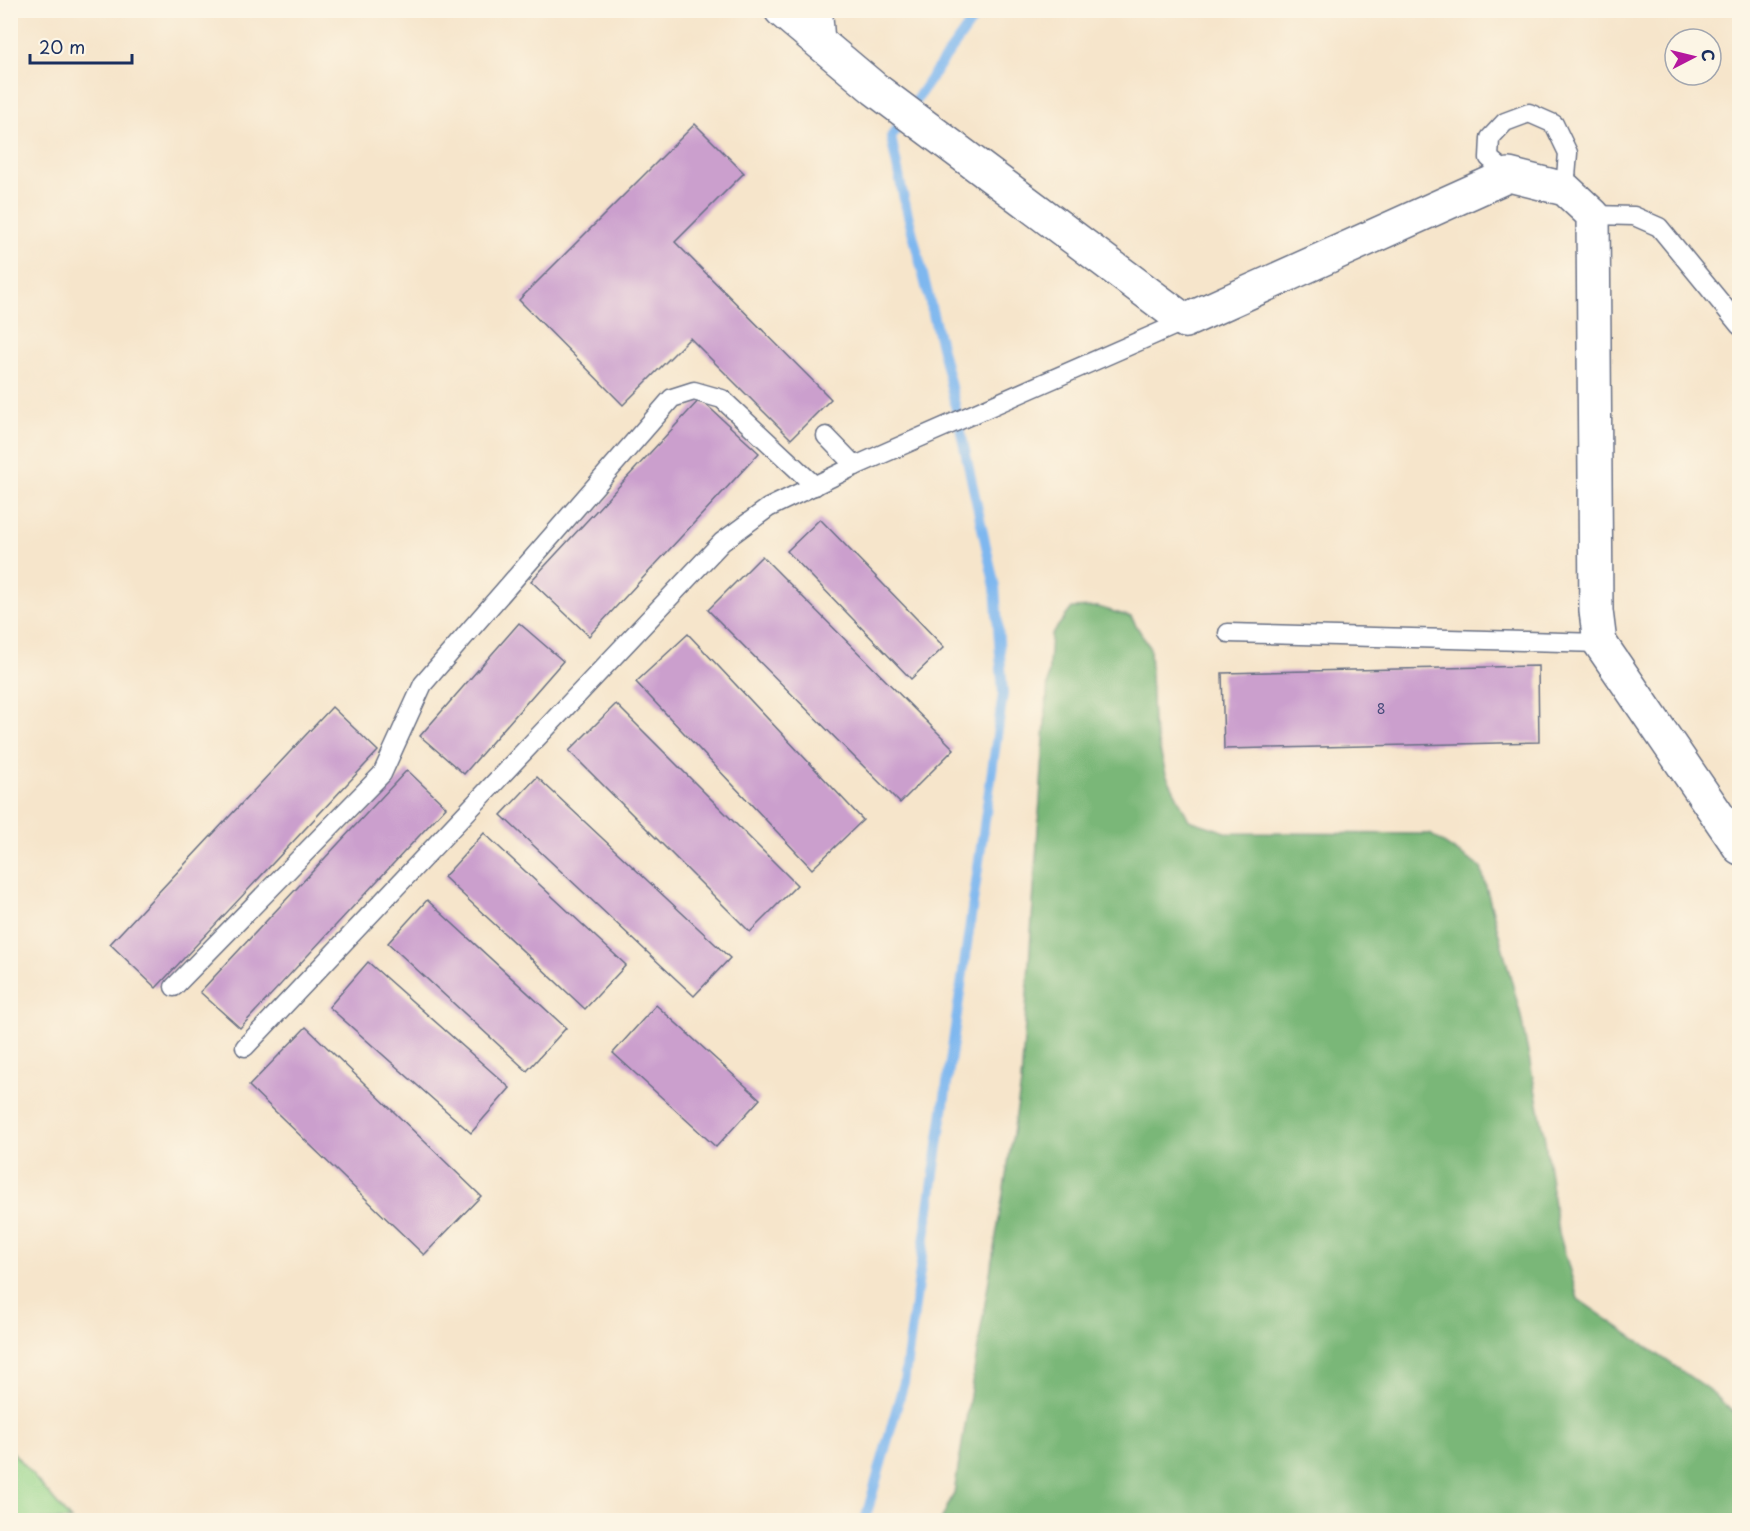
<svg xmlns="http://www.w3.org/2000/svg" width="1750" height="1531" font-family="'Playpen Sans',sans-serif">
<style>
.green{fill:#98d68c;stroke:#5a8275;stroke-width:1.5}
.forest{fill:#7ab778;stroke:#4a736b;stroke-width:1.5}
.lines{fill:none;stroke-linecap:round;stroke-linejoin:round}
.stream{stroke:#7eb7ef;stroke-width:10}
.building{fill:#cb9fcd}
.lane-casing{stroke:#686f84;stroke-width:21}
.street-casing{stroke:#686f84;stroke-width:36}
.lane{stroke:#fff;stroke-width:18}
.street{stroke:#fff;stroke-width:33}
.labels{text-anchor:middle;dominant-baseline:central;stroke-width:4.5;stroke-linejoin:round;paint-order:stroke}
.number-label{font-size:14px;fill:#474b7a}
</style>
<rect width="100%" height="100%" fill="#fcf5e5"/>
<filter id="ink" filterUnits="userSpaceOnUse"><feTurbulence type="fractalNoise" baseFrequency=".0167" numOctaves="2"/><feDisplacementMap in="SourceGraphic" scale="12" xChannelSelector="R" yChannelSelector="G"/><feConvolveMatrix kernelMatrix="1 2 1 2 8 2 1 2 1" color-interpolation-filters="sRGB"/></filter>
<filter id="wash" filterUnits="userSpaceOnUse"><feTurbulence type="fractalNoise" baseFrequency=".008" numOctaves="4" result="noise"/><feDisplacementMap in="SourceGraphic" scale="24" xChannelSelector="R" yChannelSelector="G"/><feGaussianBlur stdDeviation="1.35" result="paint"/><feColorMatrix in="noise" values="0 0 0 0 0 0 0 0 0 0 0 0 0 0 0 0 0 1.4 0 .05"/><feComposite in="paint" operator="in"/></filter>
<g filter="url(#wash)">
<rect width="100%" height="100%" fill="#f6e5cb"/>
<polygon class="green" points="10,1450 11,1450 71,1520 11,1520"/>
<polygon class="forest" points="1098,607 1131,617 1150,648 1153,723 1166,774 1189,820 1229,833 1430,834 1481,868 1520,1012 1544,1134 1557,1226 1578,1299 1712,1392 1739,1418 1739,1520 941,1520 954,1493 1021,1084 1051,635 1072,608"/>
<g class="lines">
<polyline class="stream" points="865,1520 904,1382 1003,694 995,587 949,378 903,195 891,137 935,72 980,10"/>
</g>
<g id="blocks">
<g class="building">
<polygon points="695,124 744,173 675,242 831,399 791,439 690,338 623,405 519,300"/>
<polygon points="700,399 759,453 589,636 531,581"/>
<polygon points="820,519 944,647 911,679 787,551"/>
<polygon points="762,556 954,749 900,803 708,610"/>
<polygon points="519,623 563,661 464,774 420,736"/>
<polygon points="688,634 863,820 812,869 636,682"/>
<polygon points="1538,666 1539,742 1224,749 1222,673"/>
<polygon points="616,704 797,885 750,932 569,751"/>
<polygon points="332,707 378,751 156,988 110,944"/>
<polygon points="407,770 446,807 240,1028 200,992"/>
<polygon points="537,777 730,958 694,996 501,815"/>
<polygon points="484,833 626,965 585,1009 444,877"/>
<polygon points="427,900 566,1028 527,1071 388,943"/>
<polygon points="368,962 510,1088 471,1133 329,1007"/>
<polygon points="656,1005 760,1099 716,1147 613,1053"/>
<polygon points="306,1027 481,1196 424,1255 249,1086"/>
</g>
</g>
</g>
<g filter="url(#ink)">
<use href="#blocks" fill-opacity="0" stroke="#686f84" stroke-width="1.5"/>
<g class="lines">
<defs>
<g id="lane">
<polyline points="823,10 826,48"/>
<polyline points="1509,175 1489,158 1490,138 1505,122 1529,113 1554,124 1568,153 1565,189"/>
<polyline points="1593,215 1634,216 1659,227 1740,326"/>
<polyline points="826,436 855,466"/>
<polyline points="1228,633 1600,643"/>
<polyline points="174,987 382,774 423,684 672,398 694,391 722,399 815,486"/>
<polyline points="245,1047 722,542 768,508 855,466 1185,321"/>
</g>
<polyline id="street" points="781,10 875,89 1185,321 1509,175 1565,189 1593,215 1596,611 1600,643 1740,848"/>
</defs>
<use href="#lane" class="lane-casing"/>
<use href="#street" class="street-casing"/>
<use href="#lane" class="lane"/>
<use href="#street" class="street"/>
</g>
</g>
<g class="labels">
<g class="number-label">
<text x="1381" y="708">8</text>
</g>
</g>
<rect width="1750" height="1531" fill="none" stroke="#fcf5e5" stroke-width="36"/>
<g transform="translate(1693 57) rotate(83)"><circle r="28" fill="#fcf5e5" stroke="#a2a6af" stroke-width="1.5"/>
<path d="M0-4.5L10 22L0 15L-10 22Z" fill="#b5179e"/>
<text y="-9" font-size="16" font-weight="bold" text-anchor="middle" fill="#1b2f5e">С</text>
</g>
<path d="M30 54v9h102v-9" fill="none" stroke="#1b2f5e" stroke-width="3"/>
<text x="39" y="54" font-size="18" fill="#1b2f5e" stroke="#fcf5e5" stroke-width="4.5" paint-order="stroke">20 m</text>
</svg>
